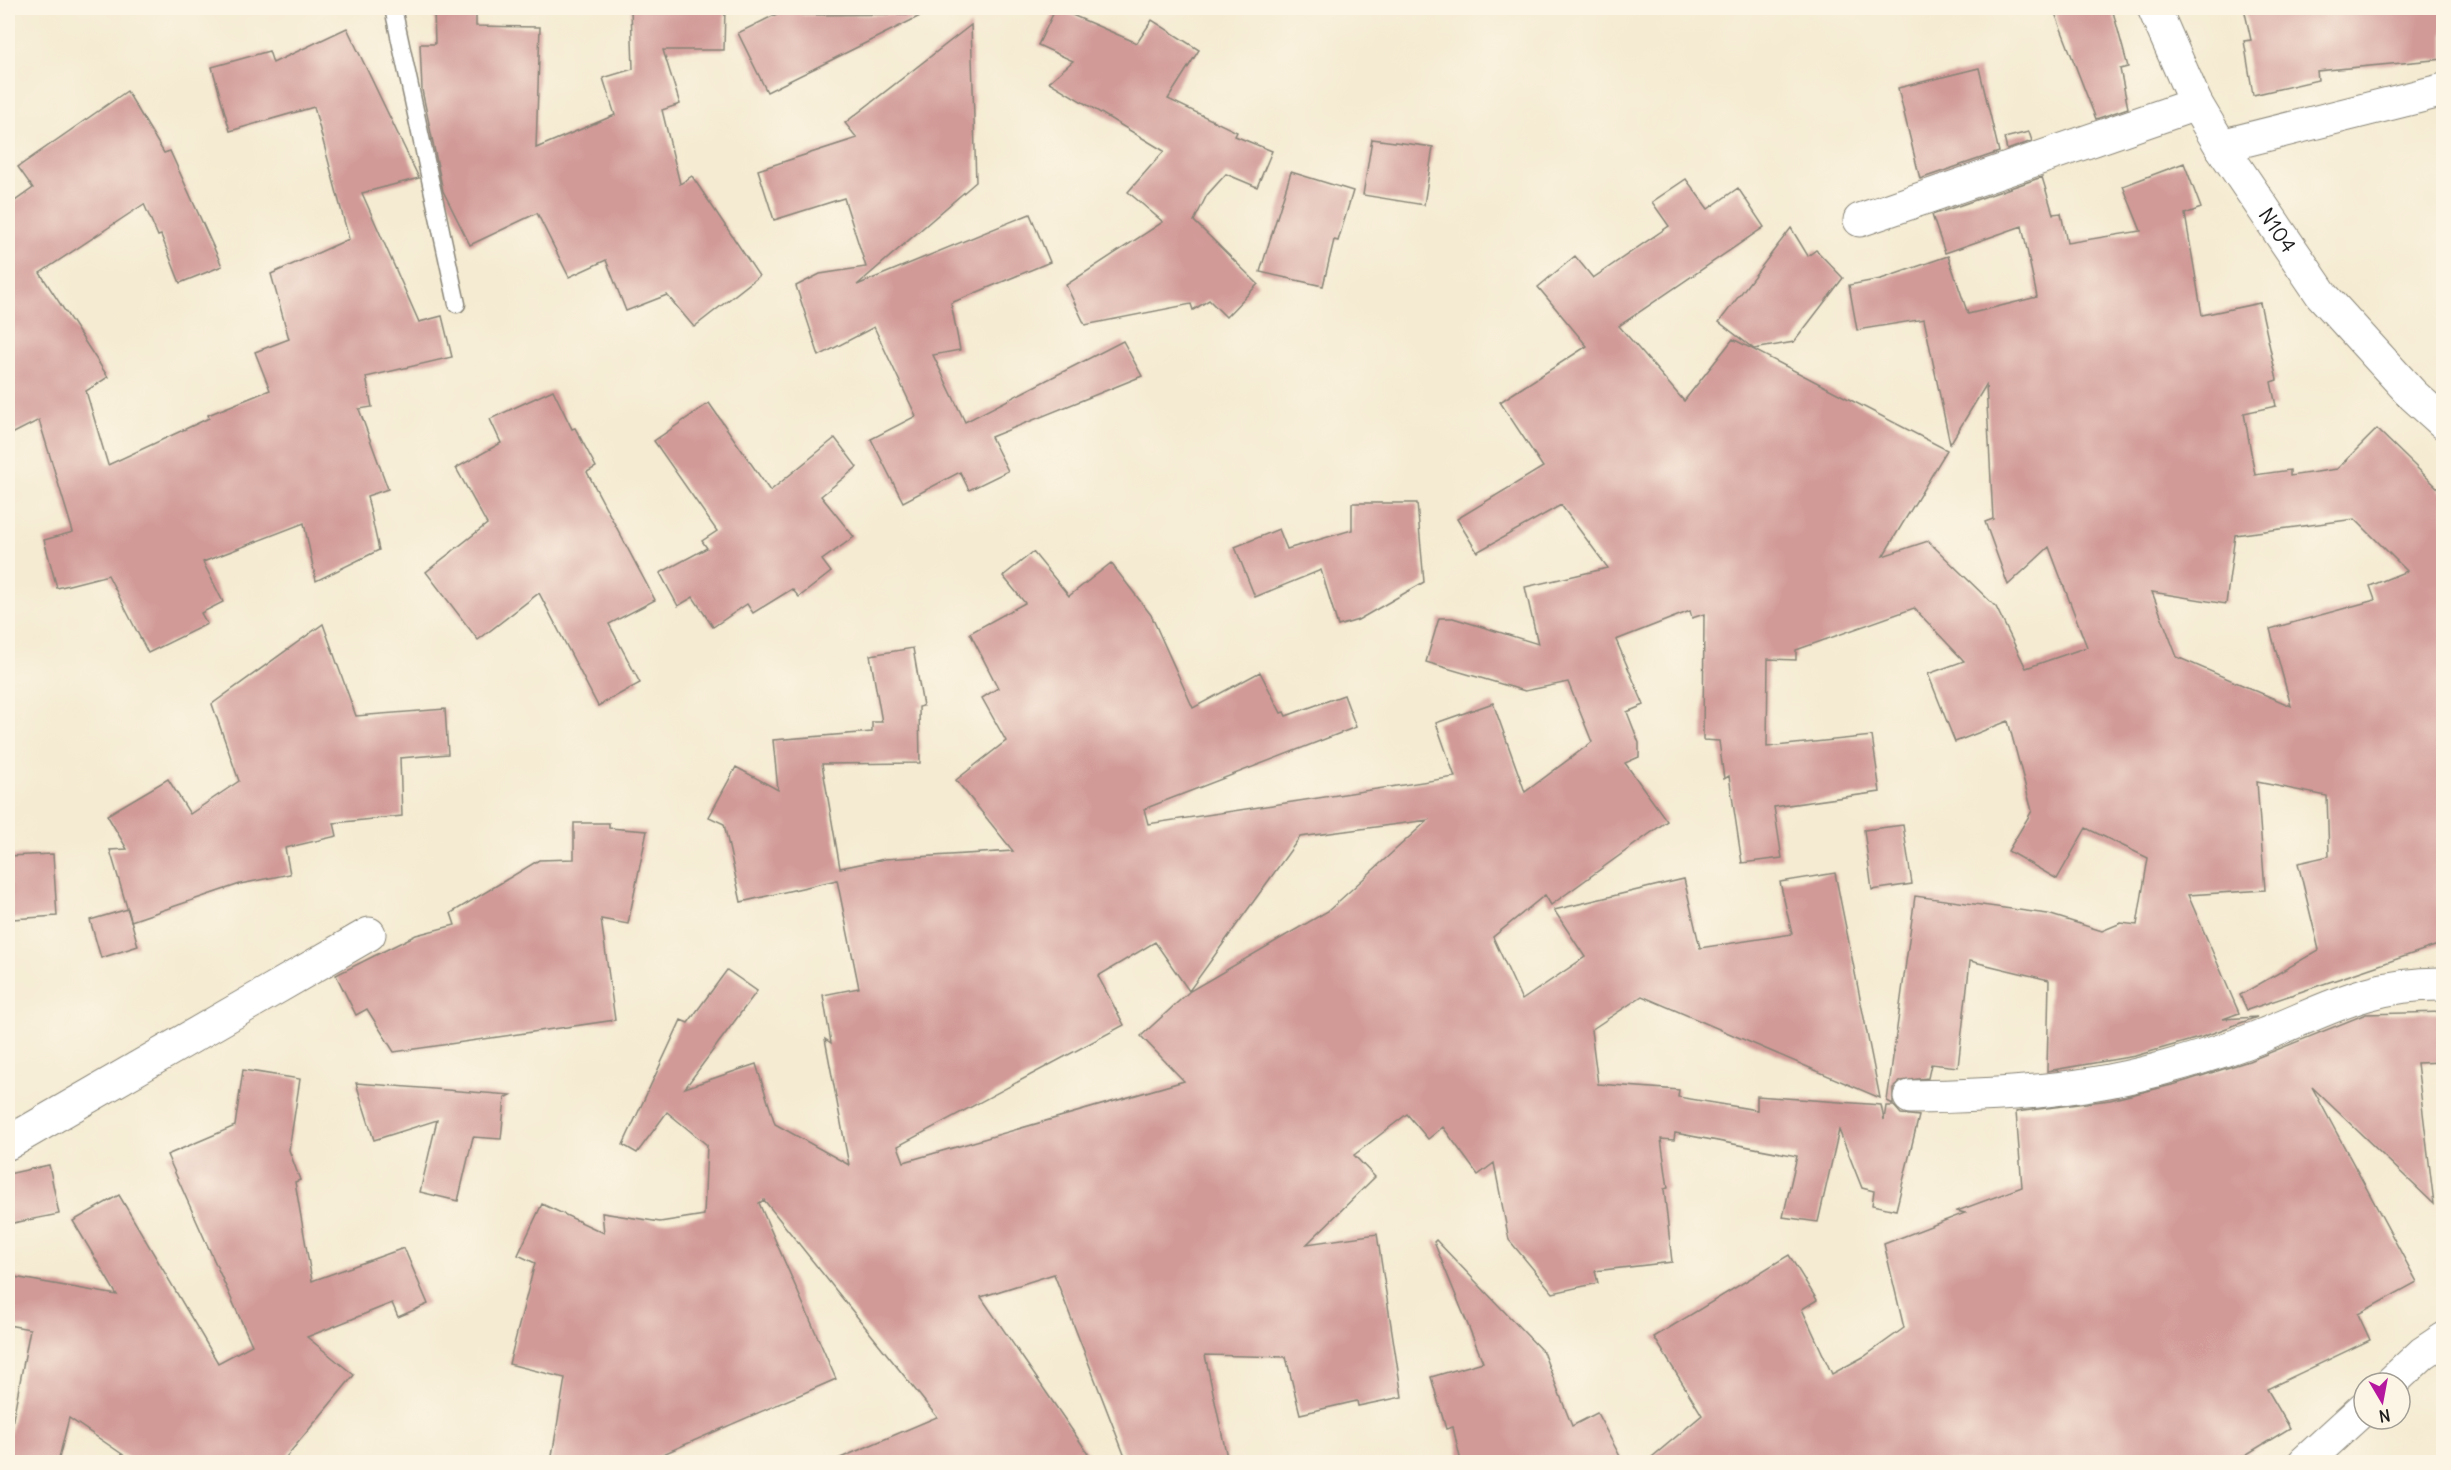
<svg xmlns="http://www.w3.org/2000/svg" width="2451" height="1470" font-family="Delius,sans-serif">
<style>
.building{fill:#d19a97;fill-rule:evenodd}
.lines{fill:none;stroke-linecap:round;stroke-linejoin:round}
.service-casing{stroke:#888477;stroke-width:19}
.minor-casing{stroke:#888477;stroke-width:35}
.tertiary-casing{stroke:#888477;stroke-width:35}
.service{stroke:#fff;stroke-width:16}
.minor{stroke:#fff;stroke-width:33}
.tertiary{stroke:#fff;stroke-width:33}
.labels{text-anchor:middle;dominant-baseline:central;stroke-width:4.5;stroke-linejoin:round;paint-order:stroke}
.street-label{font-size:21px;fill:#1c1c1c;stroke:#fcf5e5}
</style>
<rect width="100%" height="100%" fill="#fcf5e5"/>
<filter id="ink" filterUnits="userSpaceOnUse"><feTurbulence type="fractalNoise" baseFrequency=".0167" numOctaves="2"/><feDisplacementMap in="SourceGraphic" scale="12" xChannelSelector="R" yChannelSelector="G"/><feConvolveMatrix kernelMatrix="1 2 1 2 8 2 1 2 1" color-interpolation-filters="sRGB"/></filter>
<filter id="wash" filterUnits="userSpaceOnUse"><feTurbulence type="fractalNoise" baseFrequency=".008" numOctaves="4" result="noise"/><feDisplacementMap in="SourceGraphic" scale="24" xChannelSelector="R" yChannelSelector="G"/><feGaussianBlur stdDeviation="1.35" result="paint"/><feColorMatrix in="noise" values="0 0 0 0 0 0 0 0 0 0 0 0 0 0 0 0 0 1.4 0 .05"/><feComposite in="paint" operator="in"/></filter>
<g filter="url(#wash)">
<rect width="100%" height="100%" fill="#f5ebd2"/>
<g id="blocks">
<g class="building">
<polygon points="434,8 476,8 476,26 540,27 536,148 615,115 603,78 633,69 631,8 725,8 724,50 663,50 680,104 662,110 680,184 692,176 759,276 694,327 667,295 626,311 606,260 569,277 537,213 470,245 443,191 422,90 420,44 435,44"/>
<polygon points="789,8 798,8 802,15 924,14 767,92 738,33"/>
<polygon points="1056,8 1137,43 1152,20 1199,50 1168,99 1237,132 1235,136 1272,151 1257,187 1226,174 1207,195 1194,221 1258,284 1226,317 1209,300 1193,310 1191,304 1085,325 1066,285 1163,222 1128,192 1164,151 1049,82 1073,61 1038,45"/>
<polygon points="2053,8 2112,8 2128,67 2120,69 2128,108 2096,119"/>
<polygon points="2244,8 2444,8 2444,59 2317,71 2318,80 2253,95 2244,41 2251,40"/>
<polygon points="971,25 976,182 857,285 1030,214 1050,262 951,303 960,350 933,355 965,422 1123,341 1142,376 991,437 1008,471 969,490 960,472 903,502 871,439 916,416 874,327 819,356 796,286 820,274 866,267 844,198 774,220 758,170 857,138 845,123"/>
<polygon points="347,28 419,178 362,193 419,322 442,316 452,357 366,377 372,407 359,409 388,489 367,496 379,550 316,581 304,523 203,562 223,602 201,613 207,624 148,653 108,575 57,588 44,540 73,532 39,420 8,436 8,206 33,188 18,167 127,91 164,153 170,151 222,266 180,283 161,235 158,236 144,204 40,273 108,377 86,391 108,465 209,418 208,415 270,390 255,352 289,339 271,274 349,239 314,107 230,131 212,67 269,51 273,63"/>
<polygon points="1979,68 1999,152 1920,179 1898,88"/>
<polygon points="2029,132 2032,141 2007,150 2004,138"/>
<polygon points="1372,139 1433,147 1424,205 1363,195"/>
<path d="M2184,163L2201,208L2185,214L2202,315L2260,303L2277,380L2271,382L2276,406L2244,413L2255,475L2290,470V476L2337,469L2377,429L2444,494V943L2247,1010L2240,995L2319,950L2298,863L2329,856L2327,796L2257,782L2265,890L2188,895L2239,1013L2223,1019L2257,1017L2202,1037L2135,1056L2047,1071L2049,980L1970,961L1958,1067L1931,1064L1928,1078L1901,1081L1893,1088V1104L1887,1101L1915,896L2048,914L2102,931L2121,923L2137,925L2148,858L2086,828L2057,879L2008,851L2032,811L2008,721L1955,742L1928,674L1964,661L1914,608L1796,650V660L1768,659L1767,747L1872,736L1880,792L1774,807L1782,858L1742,863L1729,776L1724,779L1719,741L1703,740L1704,614L1692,618L1690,611L1616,640L1644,705L1627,712L1639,743V757L1625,763L1667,821L1551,905L1545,895L1493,937L1522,1000L1585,957L1554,910L1684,879L1700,948L1792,934L1780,882L1835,873L1880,1098L1642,996L1591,1030L1598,1084L1679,1090L1678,1097L1757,1110V1096L1881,1105L1884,1120L1886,1106H1894L1901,1114L1919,1116L1896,1210L1872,1205L1874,1191L1862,1188L1839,1130L1818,1222L1783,1217L1797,1156L1675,1133L1674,1140L1661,1139L1668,1188L1664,1189L1672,1262L1595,1271L1598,1283L1553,1293L1509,1240L1494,1163L1478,1175L1443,1127L1428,1139L1407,1114L1354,1155L1375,1177L1307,1244L1377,1234L1402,1397L1358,1406L1357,1401L1300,1414L1286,1357L1205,1355L1228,1462H1127L1054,1274L981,1297L1094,1462H831L937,1417L764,1200L759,1203L836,1379L645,1462H551L565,1378L509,1364L535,1263L518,1255L542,1204L604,1233L602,1213L660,1222L704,1215L707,1145L667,1112L637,1153L623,1145L681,1020L688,1023L727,970L757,991L685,1088L756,1064L775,1124L849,1165L825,1039L831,1043L823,995L859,988L837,880L741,902L724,824L709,817L736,767L778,790L773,740L872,732V722H882L870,655L913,648L923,706L919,707L920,763L822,764L840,868L885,859L1013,851L956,780L1006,741L982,698L998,688L970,633L1025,603L1003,576L1033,552L1069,596L1111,563L1151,615L1193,708L1260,672L1281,713L1284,712L1286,716L1344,695L1356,727L1144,809L1148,824L1455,777L1436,723L1493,703L1525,792L1592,742L1568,682L1525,691L1426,662L1439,618H1453L1538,644L1525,587L1608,568L1561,505L1477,552L1457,519L1543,467L1500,402L1587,346L1538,287L1575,256L1593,278L1669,226L1652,202L1686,179L1708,209L1738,188L1764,227L1619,326L1684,401L1733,339L1947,450L1883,556L1928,541L1996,607L2026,668L2087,647L2049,547L2008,585L1985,522L1993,519L1986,385L1950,444L1924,319L1857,330L1849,285L1881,279L1948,256L1968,314L2037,297L2022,226L1945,253L1932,215L2042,177L2053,214L2061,213L2067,243L2141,231L2123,186ZM2355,519L2407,571L2370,586L2375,600L2270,629L2291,706L2177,657L2152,592L2226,604L2235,535ZM1428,820L1328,911L1190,991L1141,1036L1184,1081L904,1162L898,1146L1124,1025L1098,976L1155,942L1189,991L1300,837Z"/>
<polygon points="1291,172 1353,191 1338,241 1334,240 1323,286 1260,272"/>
<polygon points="1791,228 1808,256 1816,250 1843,278 1794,342 1754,349 1719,322"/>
<polygon points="553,390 572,429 575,428 596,467 587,472 655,600 609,624 640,683 598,706 539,593 478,640 426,572 487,524 456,468 501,443 490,419"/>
<polygon points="709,403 770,491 835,438 857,467 821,496 854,537 822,560 831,572 799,597 792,589 753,613 747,604 713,627 693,597 678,606 660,573 707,548 702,541 717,531 654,441"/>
<polygon points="1352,503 1417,503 1424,582 1358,620 1338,626 1321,570 1255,597 1235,547 1279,529 1287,549 1352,530"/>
<polygon points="323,624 356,716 445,709 448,754 400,758 402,816 334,823 337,836 285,848 290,874 240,884 131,921 110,850 127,849 107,815 168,779 190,814 239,781 212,704"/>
<polygon points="574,823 609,823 609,828 647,831 628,924 601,919 615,1020 394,1052 367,1009 356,1015 336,975 416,935 455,925 451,913 539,860 574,859"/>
<polygon points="1903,825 1912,884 1872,890 1864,830"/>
<polygon points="53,854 57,916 12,919 8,856"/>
<polygon points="128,909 138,946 101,958 90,920"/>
<polygon points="2444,1012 2444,1062 2417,1063 2434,1204 2312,1087 2417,1282 2358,1314 2370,1340 2267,1389 2290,1428 2234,1462 1646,1462 1702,1415 1654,1337 1789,1255 1817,1300 1802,1309 1832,1374 1865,1356 1904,1328 1884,1244 1965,1213 1957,1211 2022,1187 2016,1112 2110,1100 2176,1084 2249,1061 2366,1014"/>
<polygon points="243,1070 300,1079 289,1150 300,1180 295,1182 312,1281 404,1248 428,1304 398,1317 392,1303 307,1337 354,1375 282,1462 134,1462 69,1418 58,1462 8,1462 8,1445 30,1329 8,1325 8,1276 117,1295 73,1221 119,1195 218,1363 252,1345 167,1155 235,1126"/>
<polygon points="356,1083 511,1095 505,1098 501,1139 473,1137 458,1201 420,1192 437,1120 374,1140"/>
<polygon points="49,1165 59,1214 8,1224 8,1174"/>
<polygon points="1436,1240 1543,1352 1572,1426 1597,1413 1623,1462 1461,1462 1453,1427 1446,1429 1431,1377 1483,1362 1434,1242"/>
</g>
</g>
</g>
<g filter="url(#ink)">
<use href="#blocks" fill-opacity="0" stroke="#888477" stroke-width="1.5"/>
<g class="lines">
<defs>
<polyline id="service" points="393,8 457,304"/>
<g id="minor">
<polyline points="2221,146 2444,90"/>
<polyline points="1860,220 2196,104"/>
<path d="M1910,1097C1997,1096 2087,1091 2171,1066C2203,1057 2236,1047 2266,1034C2330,1008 2371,983 2444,984"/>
<polyline points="8,1143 369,934"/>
<polyline points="2391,1383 2423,1353 2444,1339"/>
<polyline points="2305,1462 2364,1408"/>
</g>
<g id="tertiary">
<path id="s1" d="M2154,8L2196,104L2221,146L2322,295L2413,395L2444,423"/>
</g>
</defs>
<use href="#service" class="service-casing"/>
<use href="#minor" class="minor-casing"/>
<use href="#tertiary" class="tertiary-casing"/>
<use href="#service" class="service"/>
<use href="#minor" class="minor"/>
<use href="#tertiary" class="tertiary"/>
</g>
</g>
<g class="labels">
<g class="street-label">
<text stroke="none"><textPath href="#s1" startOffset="255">N104</textPath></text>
</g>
</g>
<rect width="2451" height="1470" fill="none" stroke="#fcf5e5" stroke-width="30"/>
<g transform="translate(2382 1401) rotate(170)"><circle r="28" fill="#fcf5e5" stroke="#a29e95" stroke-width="1.5"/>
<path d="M0-4.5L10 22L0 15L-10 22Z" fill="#b5179e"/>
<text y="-9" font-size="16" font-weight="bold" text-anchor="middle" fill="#1c1c1c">N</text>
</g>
</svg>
